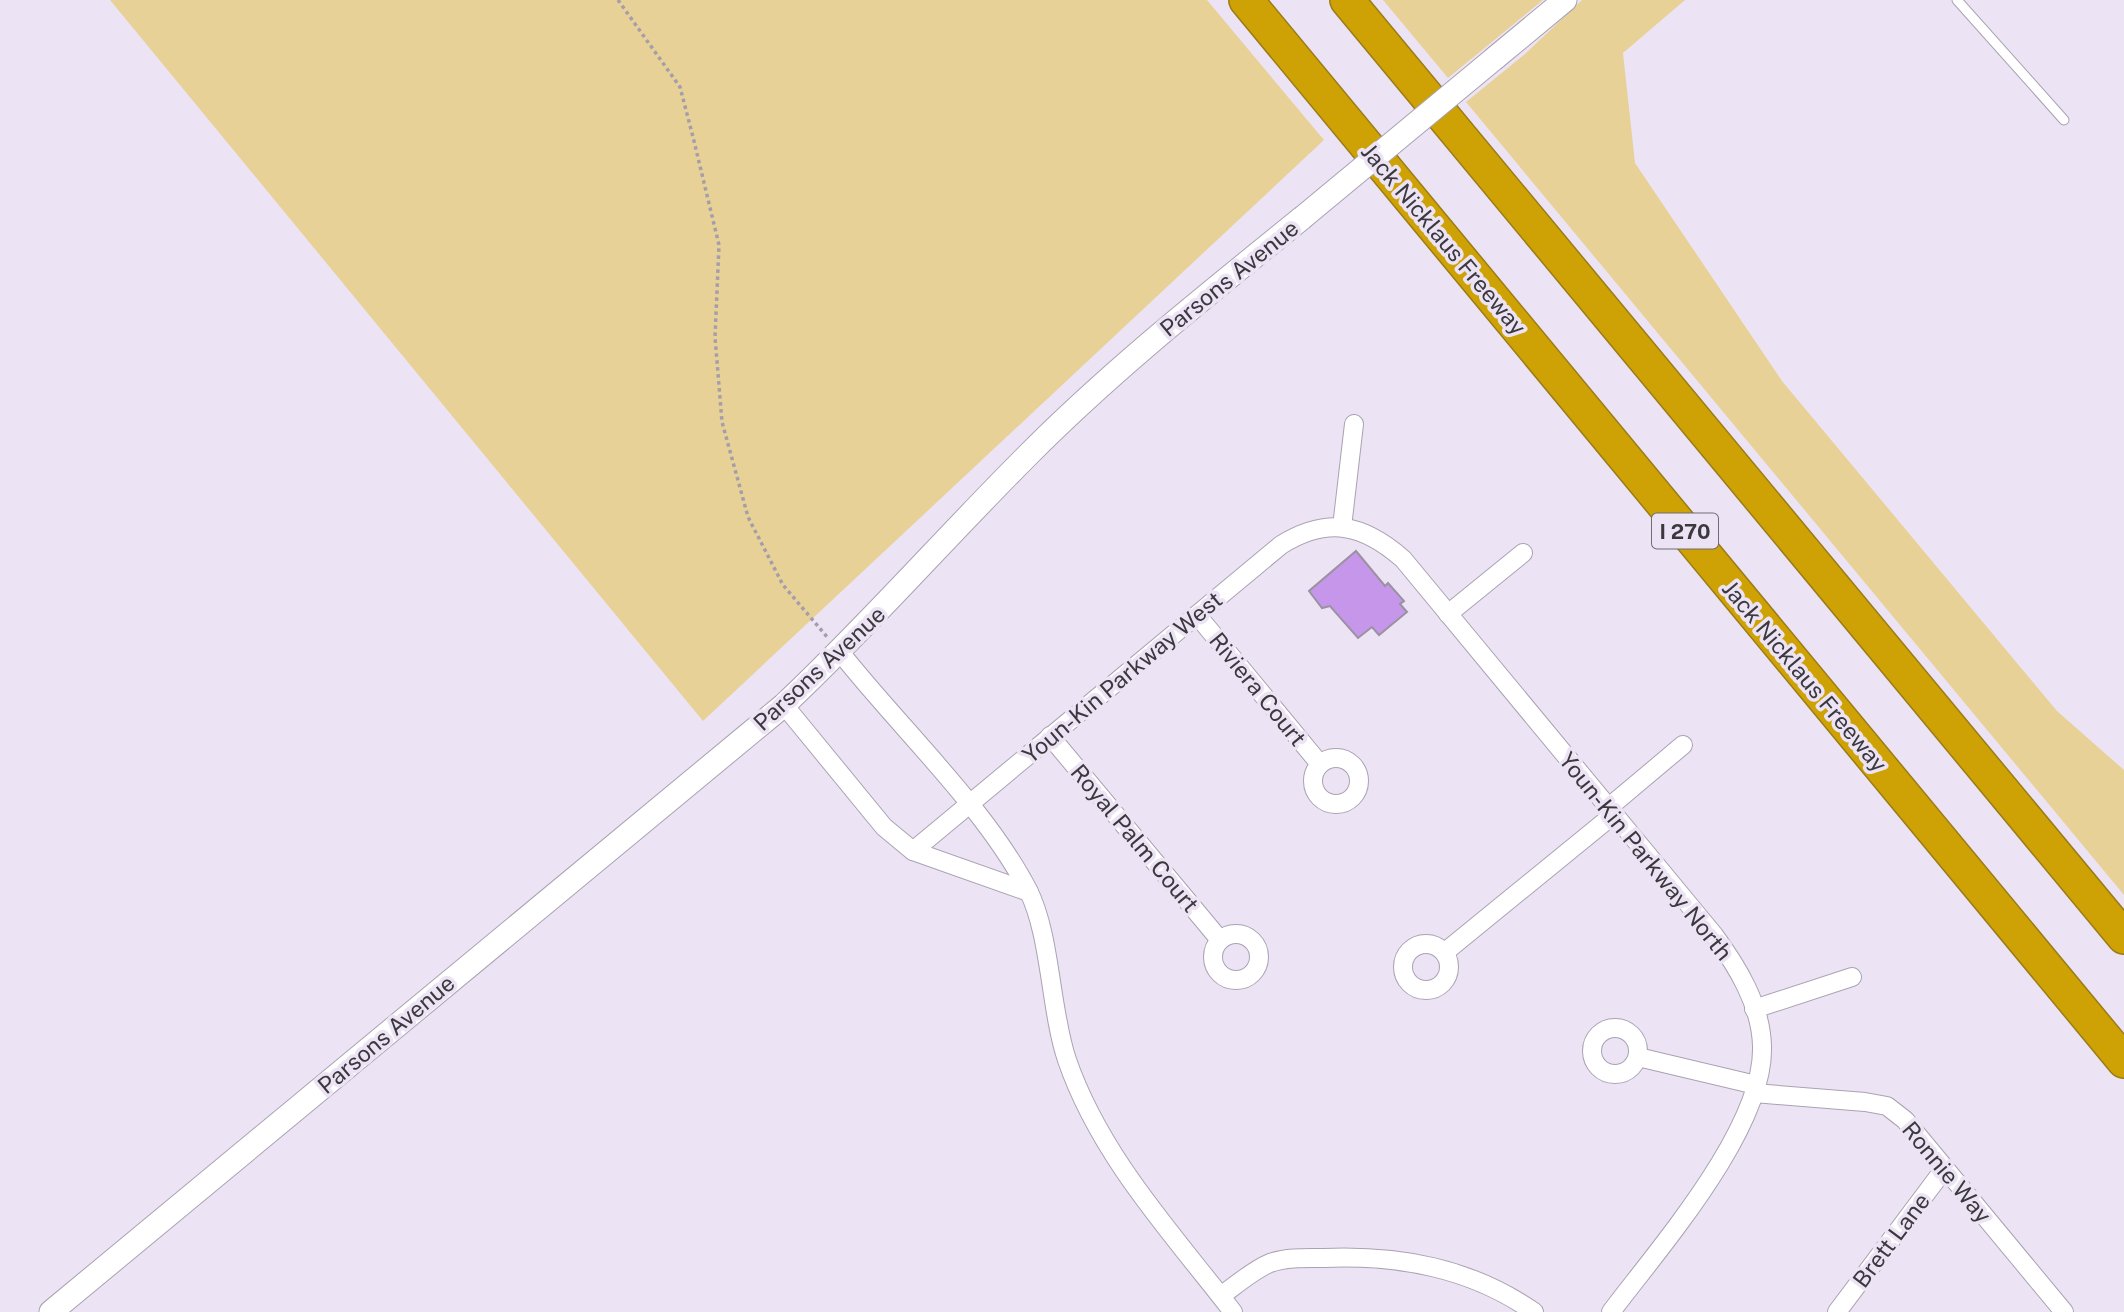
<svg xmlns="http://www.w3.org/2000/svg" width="2124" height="1312" font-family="'Public Sans',sans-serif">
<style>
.green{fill:#e8d196}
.building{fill:#c696eb;stroke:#9a92a1;stroke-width:2}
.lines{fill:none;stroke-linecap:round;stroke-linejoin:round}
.service-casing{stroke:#aaa2b2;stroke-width:11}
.minor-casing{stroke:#aaa2b2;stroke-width:20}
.tertiary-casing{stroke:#aaa2b2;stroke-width:25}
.motorway-casing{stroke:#9b7c18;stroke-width:36}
.path{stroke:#a49eaa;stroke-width:3.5;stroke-dasharray:3.5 3.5;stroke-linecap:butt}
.service{stroke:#fff;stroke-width:9}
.minor{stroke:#fff;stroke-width:18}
.tertiary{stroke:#fff;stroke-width:23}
.motorway{stroke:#cea104;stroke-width:33}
.tertiary-bridge-casing{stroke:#aaa2b2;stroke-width:25;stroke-linecap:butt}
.tertiary-bridge{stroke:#fff;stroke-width:23}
.labels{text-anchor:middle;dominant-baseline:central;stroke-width:7;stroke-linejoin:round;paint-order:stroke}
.shield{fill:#ece4f4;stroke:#706c75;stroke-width:2}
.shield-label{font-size:21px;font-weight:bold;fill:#3b383e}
.street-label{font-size:23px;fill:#3b383e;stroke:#ece4f4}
</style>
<rect width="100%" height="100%" fill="#ece4f4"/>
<g class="green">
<polygon points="110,0 1207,0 1324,140 703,721"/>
<polygon points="1383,0 1543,0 1448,78"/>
<polygon points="1582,0 1685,0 1623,53 1635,163 1782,381 2057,711 2124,770 2124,895 1466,102 1525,54"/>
</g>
<polygon class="building" points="1356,551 1385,586 1388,583 1404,601 1400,604 1407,612 1379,635 1372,627 1358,638 1330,606 1322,608 1309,591"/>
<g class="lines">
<defs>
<polyline id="service" points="1957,0 2064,120"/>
<g id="minor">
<polyline points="1342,527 1354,424"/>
<polyline points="1448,614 1523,553"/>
<polyline points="1197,615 1319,763"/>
<path d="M840,652C899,727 985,807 1028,890C1051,935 1050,1010 1067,1060C1100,1156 1172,1233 1233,1312"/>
<polyline points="784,705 884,827 913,851 1029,892"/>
<polyline points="1050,736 1220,940"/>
<circle cx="1336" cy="781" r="23"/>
<polyline points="1608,808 1683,745"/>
<path d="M913,851L1281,545C1328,516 1363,524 1403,559L1714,935C1737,966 1761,1005 1762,1046C1765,1128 1659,1248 1611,1312"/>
<circle cx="1236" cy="957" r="23"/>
<circle cx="1426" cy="967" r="23"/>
<polyline points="1445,952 1613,815"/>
<polyline points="1754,1009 1852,977"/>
<circle cx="1615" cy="1051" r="23"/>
<polyline points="1638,1057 1756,1085"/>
<polyline points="1754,1093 1865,1102 1887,1106 1905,1120 2064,1312"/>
<path d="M1221,1296C1236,1285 1253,1270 1270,1263C1287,1257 1307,1258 1324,1258C1400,1255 1471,1268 1534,1312"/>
<polyline points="1837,1312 1945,1168"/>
</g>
<g id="tertiary">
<polyline points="1495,58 1565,0"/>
<path d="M51,1312L784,705C868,626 943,540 1025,458C1111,371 1207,295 1302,218"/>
</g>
<g id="motorway">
<polyline points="1246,0 2124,1061"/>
<polyline points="1347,0 2124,937"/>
</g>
</defs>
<use href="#service" class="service-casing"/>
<use href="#minor" class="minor-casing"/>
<use href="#tertiary" class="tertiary-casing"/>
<use href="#motorway" class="motorway-casing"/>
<polyline class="path" points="618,0 680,87 693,137 719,245 715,337 722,422 748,517 783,585 828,638"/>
<use href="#service" class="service"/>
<use href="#minor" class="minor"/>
<use href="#tertiary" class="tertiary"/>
<use href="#motorway" class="motorway"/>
<defs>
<polyline id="tertiary-bridge" points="1302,218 1495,58"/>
</defs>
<use href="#tertiary-bridge" class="tertiary-bridge-casing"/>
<use href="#tertiary-bridge" class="tertiary-bridge"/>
</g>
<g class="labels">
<rect class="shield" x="1652" y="513.5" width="66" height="35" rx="5"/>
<g class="shield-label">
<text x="1685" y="531">I 270</text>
</g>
<g class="street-label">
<text transform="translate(1444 239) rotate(50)">Jack Nicklaus Freeway</text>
<text transform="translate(1229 278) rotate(-39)">Parsons Avenue</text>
<text transform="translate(819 668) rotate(-43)">Parsons Avenue</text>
<text transform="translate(1805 676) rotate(50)">Jack Nicklaus Freeway</text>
<text transform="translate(1122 677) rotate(-40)">Youn-Kin Parkway West</text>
<text transform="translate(1258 689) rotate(51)">Riviera Court</text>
<text transform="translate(1135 838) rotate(50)">Royal Palm Court</text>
<text transform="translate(1646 856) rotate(51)">Youn-Kin Parkway North</text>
<text transform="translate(386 1034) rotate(-40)">Parsons Avenue</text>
<text transform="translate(1947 1172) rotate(50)">Ronnie Way</text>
<text transform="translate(1891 1240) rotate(-53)">Brett Lane</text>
</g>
</g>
</svg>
